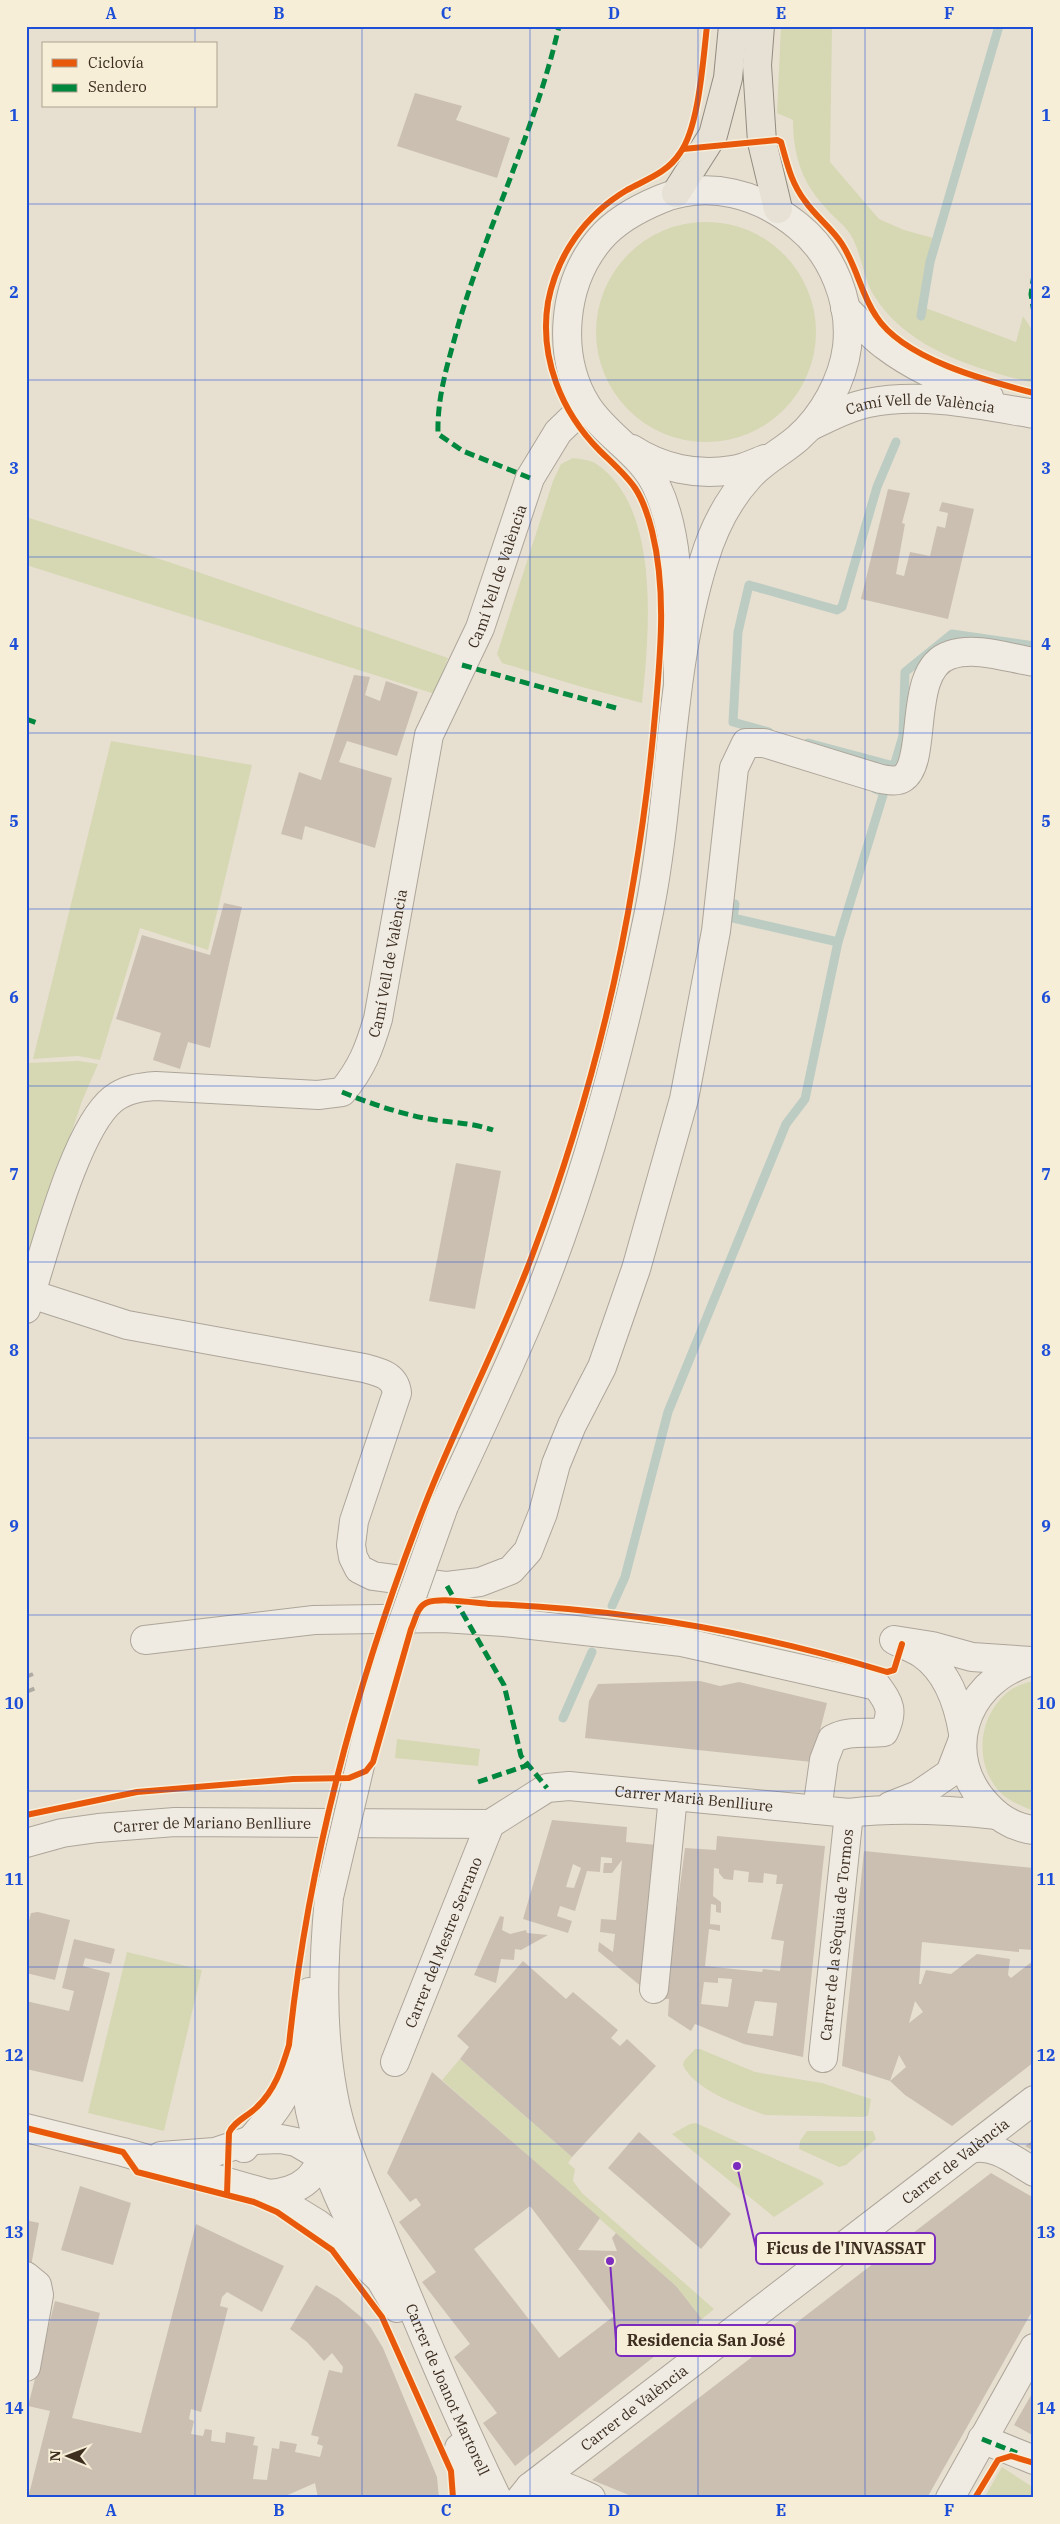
<svg xmlns="http://www.w3.org/2000/svg" width="1060" height="2524" font-family="'IBM Plex Serif',serif">
<style>
.green{fill:#d6d7b3}
.lines{fill:none;stroke-linecap:round;stroke-linejoin:round}
.stream{stroke:#bcccc2;stroke-width:9}
.building{fill:#cbbfb2;fill-rule:evenodd}
.minor-casing{stroke:#ada599;stroke-width:30}
.major-casing{stroke:#928b80;stroke-width:30}
.minor{stroke:#efebe3;stroke-width:28}
.major{stroke:#e6e1d4;stroke-width:28}
.rail{stroke:#afaaa2;stroke-width:4;stroke-dasharray:9 9;stroke-linecap:butt}
.minor-bridge-casing{stroke:#ada599;stroke-width:30;stroke-linecap:butt}
.minor-bridge{stroke:#efebe3;stroke-width:28}
.quiet{stroke:#00873e;stroke-width:5;stroke-dasharray:10 5;stroke-linecap:butt}
.cycleway-casing{stroke:#f7eed8;stroke-width:9}
.cycleway{stroke:#e8590c;stroke-width:6}
.grid{fill:none;stroke:#1d4ed8;stroke-width:1;stroke-opacity:0.55}
.labels{text-anchor:middle;dominant-baseline:central;stroke-width:4;stroke-linejoin:round;paint-order:stroke}
.street-label{font-size:15px;fill:#3d2e20;stroke:#f7eed8}
.leader{fill:none;stroke:#7b2cbf;stroke-width:2}
.callout-dot{fill:#7b2cbf;stroke:#f7eed8;stroke-width:2}
.callout{fill:#f7eed8;stroke:#7b2cbf;stroke-width:2}
.callout-label{font-size:16px;text-anchor:middle;font-weight:bold;fill:#3d2e20}
.neatline{fill:none;stroke:#1d4ed8;stroke-width:2}
.grid-label{font-size:16px;text-anchor:middle;font-weight:bold;fill:#1d4ed8}
</style>
<rect width="100%" height="100%" fill="#e7e0d1"/>
<g class="green">
<path d="M781,26H832L830,162L879,219L904,230L937,239L930,262L923,307L1016,342L1023,316L1034,333V383C975,369 906,349 873,294C862,275 861,248 848,231C841,222 831,215 824,206C801,181 793,153 793,120L777,113Z"/>
<circle cx="706" cy="332" r="110"/>
<path d="M573,458C580,459 589,460 595,463C662,506 649,635 642,703L582,687L502,663L497,654L553,481L561,464Z"/>
<polygon points="26,517 169,562 448,658 435,694 26,565"/>
<polygon points="111,741 252,765 208,950 140,928 100,1060 78,1056 33,1059"/>
<polygon points="79,1061 98,1064 82,1101 26,1269 26,1063"/>
<path d="M1034,1680V1811C1021,1806 1008,1801 998,1790C972,1759 980,1711 1012,1689C1018,1685 1027,1683 1034,1680Z"/>
<polygon points="397,1739 480,1749 478,1766 395,1758"/>
<polygon points="127,1952 202,1970 164,2131 88,2113"/>
<path d="M695,2049H700L755,2072L822,2083L871,2099L868,2116L862,2117L765,2115C741,2106 694,2090 683,2065L684,2061Z"/>
<polygon points="460,2059 572,2157 568,2163 575,2169 573,2181 582,2193 714,2309 702,2319 676,2286 442,2080"/>
<polygon points="696,2123 821,2180 824,2184 774,2217 672,2134 690,2124"/>
<polygon points="807,2131 873,2131 876,2139 846,2165 839,2167 799,2149 800,2141"/>
<polygon points="1002,2467 1034,2488 1034,2498 984,2498"/>
</g>
<g class="lines">
<g class="stream">
<polyline points="921,316 930,262 999,26"/>
<polyline points="769,732 733,722 738,632 749,585 837,610 842,607 877,487 896,442"/>
<polyline points="808,743 894,766 903,736 905,672 952,634 1034,646"/>
<polyline points="735,904 733,918 838,942"/>
<polyline points="612,1606 625,1577 668,1412 786,1124 805,1099 838,942 884,792 875,789"/>
<polyline points="563,1718 592,1652"/>
</g>
</g>
<g class="building">
<polygon points="415,93 462,106 456,120 510,138 497,178 397,146"/>
<polygon points="888,489 910,493 902,523 905,524 896,574 904,576 910,552 930,556 937,526 945,528 948,513 939,511 942,502 974,509 948,619 861,599"/>
<polygon points="354,675 370,677 365,695 380,701 386,681 418,692 397,756 347,741 339,762 392,778 375,848 305,826 302,840 281,834 299,772 321,780"/>
<polygon points="224,903 242,907 210,1048 188,1042 180,1069 153,1060 161,1033 116,1019 142,935 210,955"/>
<polygon points="456,1163 501,1171 475,1309 429,1301"/>
<polygon points="700,1681 720,1686 739,1682 827,1703 812,1762 585,1738 589,1701 598,1684"/>
<path d="M552,1820L627,1827L626,1842L657,1845L642,1987L598,1951L599,1942L613,1952L615,1934L600,1932L601,1919L616,1920L622,1860L612,1873H603L604,1863H612V1858L601,1857L600,1872L587,1871L575,1911L560,1906L557,1916L572,1921L568,1933L523,1919ZM573,1864L581,1868L574,1888L566,1887Z"/>
<path d="M717,1836L825,1846L803,2057L744,2044L695,2024L691,2031L668,2016L669,1999H665L685,1848L716,1850ZM714,1868L719,1869V1873L724,1879L733,1880L734,1870L749,1872L748,1882L763,1883L764,1873L777,1875L776,1884H783L771,1939L784,1941L780,1971L763,1969L762,1972L705,1966L709,1929L720,1931V1925L710,1924L711,1904L716,1905V1912L721,1913V1902L713,1896ZM718,1978L732,1979L728,2007L701,2004L704,1982L718,1983ZM755,2001L777,2003L773,2036L747,2033Z"/>
<path d="M864,1851L1034,1868V1950L1019,1949V1952L922,1942L919,1984H921L926,1970L951,1974L977,1954L1010,1959L1008,1975L1011,1978L1034,1960V2062L952,2126L905,2095L890,2081L906,2067L899,2055L890,2081L842,2066ZM915,2001L923,2012L909,2023Z"/>
<polygon points="38,1912 70,1920 55,1980 26,1973 26,1932 31,1913"/>
<polygon points="500,1916 504,1917 502,1930 510,1934 526,1930 527,1933 548,1935 521,1950 515,1949 514,1960 501,1959 496,1983 474,1975"/>
<polygon points="74,1939 115,1949 111,1964 85,1958 83,1966 110,1973 83,2082 26,2069 26,2001 69,2011 74,1991 62,1988"/>
<polygon points="523,1961 566,1999 573,1992 618,2030 611,2038 620,2046 627,2039 656,2066 572,2157 460,2059 469,2047 457,2036"/>
<path d="M432,2072L600,2218L578,2250L617,2251L612,2238L616,2233L676,2286L702,2319L515,2466L483,2423L497,2413L454,2357L470,2344L422,2282L436,2272L399,2222L421,2205L416,2198L410,2202L387,2173ZM530,2206L614,2316L559,2358L474,2249Z"/>
<polygon points="639,2132 731,2214 701,2249 608,2168"/>
<polygon points="1034,2140 1034,2151 1025,2146"/>
<polygon points="991,2173 1034,2198 1034,2308 927,2498 636,2498 592,2480"/>
<polygon points="80,2186 131,2203 113,2265 61,2250"/>
<polygon points="26,2220 39,2223 31,2266 26,2265"/>
<polygon points="196,2224 284,2266 262,2312 227,2292 222,2297 220,2306 228,2308 201,2412 191,2409 189,2419 194,2421 191,2434 203,2436 205,2429 212,2430 211,2441 225,2443 226,2432 255,2437 253,2445 258,2446 253,2479 267,2480 272,2448 279,2449 280,2441 297,2444 295,2452 320,2457 323,2446 317,2444 319,2437 311,2435 329,2370 342,2373 343,2367 332,2353 324,2361 307,2342 290,2329 316,2285 338,2298 360,2316 371,2328 383,2348 437,2477 439,2498 318,2498 315,2483 281,2498 28,2498 50,2411 28,2406 55,2301 100,2313 72,2418 141,2433"/>
<polygon points="1034,2390 1034,2436 1014,2425"/>
</g>
<g class="lines">
<defs>
<g id="minor">
<path d="M845,308C858,320 870,335 884,345C914,368 953,385 989,397"/>
<path id="s1" d="M811,426C830,417 848,407 868,403C922,392 981,405 1034,414"/>
<path d="M632,449C661,468 697,476 732,470C743,469 754,463 765,459"/>
<path d="M31,1294L127,1325L364,1368C379,1372 395,1375 397,1393L354,1521L351,1545L353,1557L359,1569L373,1576L447,1586L480,1582L511,1570L528,1551L543,1513L556,1464L572,1425L602,1367L636,1269L684,1099L716,931L734,768L746,743H764L881,779C888,780 897,782 903,778C929,761 906,669 950,655C976,646 1008,658 1034,662"/>
<path id="s2" d="M26,1309C43,1259 74,1130 113,1099C126,1089 141,1087 156,1086L318,1095L342,1092C362,1068 369,1049 378,1019L429,735L480,628L530,478L558,432L586,405"/>
<path d="M444,1506C474,1442 504,1379 531,1315C585,1185 621,1049 649,912C672,797 669,672 704,560C713,530 728,500 749,477C763,461 782,452 798,438C823,416 843,380 847,347C852,303 833,254 798,226C759,194 709,180 661,199C639,208 616,220 600,239C562,284 556,356 587,406C606,436 641,453 656,485C684,544 677,618 678,682"/>
<path d="M145,1640L314,1620L443,1618L504,1622L682,1642L877,1686C890,1704 894,1711 884,1732C865,1734 848,1730 832,1739L824,1760L817,1810"/>
<path d="M1026,1663C963,1684 940,1757 988,1806C1000,1819 1016,1828 1034,1830"/>
<path d="M963,1733C958,1703 948,1672 922,1654C914,1648 903,1645 894,1640L932,1646L972,1657L1031,1661"/>
<polyline points="890,1806 918,1795 950,1773 962,1742"/>
<path id="s3" d="M26,1843L62,1833L98,1828L175,1822L490,1824L547,1788L569,1786L849,1813C898,1807 948,1810 997,1815"/>
<path id="s4" d="M329,1897C323,1963 321,2028 333,2093C341,2141 363,2186 381,2231C417,2321 455,2411 497,2498"/>
<polyline points="654,1989 673,1796"/>
<path d="M309,1992C290,2095 323,2170 370,2260"/>
<path id="s5" d="M823,2058L849,1813"/>
<path id="s6" d="M395,2062L490,1824"/>
<polyline points="26,2128 123,2152 269,2194 318,2224 341,2242 380,2279 397,2308"/>
<path d="M244,2148C267,2121 293,2093 298,2057"/>
<path d="M971,2149C994,2143 1015,2161 1034,2172"/>
<polyline points="161,2156 215,2152 251,2140 281,2139 296,2142 330,2162"/>
<path d="M269,2194C305,2191 315,2176 329,2146"/>
<polyline points="26,2276 37,2285 39,2295 26,2367"/>
<polyline points="982,2439 1034,2460"/>
<polyline points="459,2448 470,2482 469,2498"/>
<path d="M530,2487C555,2479 568,2488 591,2498"/>
<path id="s7" d="M521,2498L530,2487L1034,2100"/>
<polyline points="950,2498 1034,2348"/>
</g>
<g id="major">
<polyline points="760,26 757,65 762,142 778,209"/>
<polyline points="676,193 713,135 728,78 733,26"/>
</g>
</defs>
<use href="#minor" class="minor-casing"/>
<use href="#major" class="major-casing"/>
<use href="#minor" class="minor"/>
<use href="#major" class="major"/>
<g class="rail">
<polyline points="26,1677 33,1674"/>
<polyline points="26,1692 36,1688"/>
</g>
<defs>
<polyline id="minor-bridge" points="329,1897 370,1723 391,1655 444,1506"/>
</defs>
<use href="#minor-bridge" class="minor-bridge-casing"/>
<use href="#minor-bridge" class="minor-bridge"/>
<g class="quiet">
<polyline points="1034,274 1031,294 1034,313"/>
<path d="M530,478L463,451L438,434C437,396 448,363 458,326C487,225 536,129 559,26"/>
<polyline points="462,665 616,708"/>
<polyline points="26,719 40,724"/>
<path d="M342,1092C369,1103 395,1112 424,1118C447,1123 470,1122 493,1130"/>
<polyline points="447,1586 504,1685 521,1756 547,1788"/>
<polyline points="478,1782 528,1765"/>
<polyline points="982,2439 1017,2453"/>
</g>
<defs>
<g id="cycleway">
<path d="M683,149L777,140L781,142C787,163 791,183 805,201C816,217 832,228 842,244C857,267 861,294 876,316C903,359 987,381 1034,393"/>
<path d="M26,1815L137,1792L293,1779L349,1778L366,1771L373,1762L411,1629C415,1621 417,1607 426,1603C440,1597 475,1603 491,1604C625,1609 758,1633 887,1672L894,1670L902,1644"/>
<polyline points="26,2128 123,2152 137,2172 254,2202 277,2212 332,2250 382,2317 451,2471 453,2498"/>
<path d="M227,2194L229,2133C233,2122 248,2116 257,2107C275,2090 282,2068 289,2045C308,1861 357,1680 424,1507C457,1422 500,1341 532,1256C578,1134 613,1007 634,878C644,820 651,762 656,704C661,647 666,588 652,531C641,487 630,480 600,451C561,412 539,357 548,302C557,255 585,215 627,190C647,179 667,173 680,153C699,127 703,60 707,26"/>
<polyline points="975,2498 998,2460 1011,2456 1034,2463"/>
</g>
</defs>
<use href="#cycleway" class="cycleway-casing"/>
<use href="#cycleway" class="cycleway"/>
</g>
<path class="grid" d="M195,26V44M362,26V2498M530,26V2498M698,26V2498M865,26V2498M195,106V2498M26,204H1034M26,380H1034M26,557H1034M26,733H1034M26,909H1034M26,1086H1034M26,1262H1034M26,1438H1034M26,1615H1034M26,1791H1034M26,1967H1034M26,2144H1034M26,2320H1034"/>
<g class="labels">
<g class="street-label">
<text stroke="none"><textPath href="#s1" startOffset="114">Camí Vell de València</textPath></text>
<text stroke="none"><textPath href="#s2" startOffset="1005">Camí Vell de València</textPath></text>
<text stroke="none"><textPath href="#s2" startOffset="600">Camí Vell de València</textPath></text>
<text stroke="none"><textPath href="#s3" startOffset="681">Carrer Marià Benlliure</textPath></text>
<text stroke="none"><textPath href="#s3" startOffset="188">Carrer de Mariano Benlliure</textPath></text>
<text stroke="none"><textPath href="#s5" startOffset="124">Carrer de la Sèquia de Tormos</textPath></text>
<text stroke="none"><textPath href="#s6" startOffset="129">Carrer del Mestre Serrano</textPath></text>
<text stroke="none"><textPath href="#s7" startOffset="550">Carrer de València</textPath></text>
<text stroke="none"><textPath href="#s4" startOffset="515">Carrer de Joanot Martorell</textPath></text>
<text stroke="none"><textPath href="#s7" startOffset="145">Carrer de València</textPath></text>
</g>
</g>
<path class="leader" d="M737 2166L756 2248M610 2261L616 2341"/>
<g class="callout-dot">
<circle cx="737" cy="2166" r="5"/>
<circle cx="610" cy="2261" r="5"/>
</g>
<g class="callout">
<rect x="756" y="2233" width="179" height="31" rx="5"/>
<rect x="616" y="2325" width="179" height="31" rx="5"/>
</g>
<g class="callout-label">
<text x="846" y="2254">Ficus de l'INVASSAT</text>
<text x="706" y="2346">Residencia San José</text>
</g>
<rect width="1060" height="2524" fill="none" stroke="#f7eed8" stroke-width="55"/>
<rect x="42" y="42" width="175" height="65" fill="#f7eed8" stroke="#ada18e"/>
<rect x="52" y="59" width="25" height="8" fill="#e8590c" stroke="#ada18e"/>
<text x="88" y="68" font-size="15" fill="#3d2e20">Ciclovía</text>
<rect x="52" y="84" width="25" height="8" fill="#00873e" stroke="#ada18e"/>
<text x="88" y="92" font-size="15" fill="#3d2e20">Sendero</text>
<g transform="translate(68 2456) rotate(271)" stroke="#f7eed8" stroke-width="4" paint-order="stroke">
<path d="M0-4L9 19L0 12L-9 19Z" fill="#3d2e20"/>
<text y="-8" font-size="14" font-weight="bold" text-anchor="middle" fill="#3d2e20">N</text>
</g>
<rect x="28" y="28" width="1004" height="2468" class="neatline"/>
<g class="grid-label">
<text x="111" y="19">A</text>
<text x="279" y="19">B</text>
<text x="446" y="19">C</text>
<text x="614" y="19">D</text>
<text x="781" y="19">E</text>
<text x="949" y="19">F</text>
<text x="14" y="121">1</text>
<text x="1046" y="121">1</text>
<text x="14" y="298">2</text>
<text x="1046" y="298">2</text>
<text x="14" y="474">3</text>
<text x="1046" y="474">3</text>
<text x="14" y="650">4</text>
<text x="1046" y="650">4</text>
<text x="14" y="827">5</text>
<text x="1046" y="827">5</text>
<text x="14" y="1003">6</text>
<text x="1046" y="1003">6</text>
<text x="14" y="1180">7</text>
<text x="1046" y="1180">7</text>
<text x="14" y="1356">8</text>
<text x="1046" y="1356">8</text>
<text x="14" y="1532">9</text>
<text x="1046" y="1532">9</text>
<text x="14" y="1709">10</text>
<text x="1046" y="1709">10</text>
<text x="14" y="1885">11</text>
<text x="1046" y="1885">11</text>
<text x="14" y="2061">12</text>
<text x="1046" y="2061">12</text>
<text x="14" y="2238">13</text>
<text x="1046" y="2238">13</text>
<text x="14" y="2414">14</text>
<text x="1046" y="2414">14</text>
<text x="111" y="2516">A</text>
<text x="279" y="2516">B</text>
<text x="446" y="2516">C</text>
<text x="614" y="2516">D</text>
<text x="781" y="2516">E</text>
<text x="949" y="2516">F</text>
</g>
</svg>
